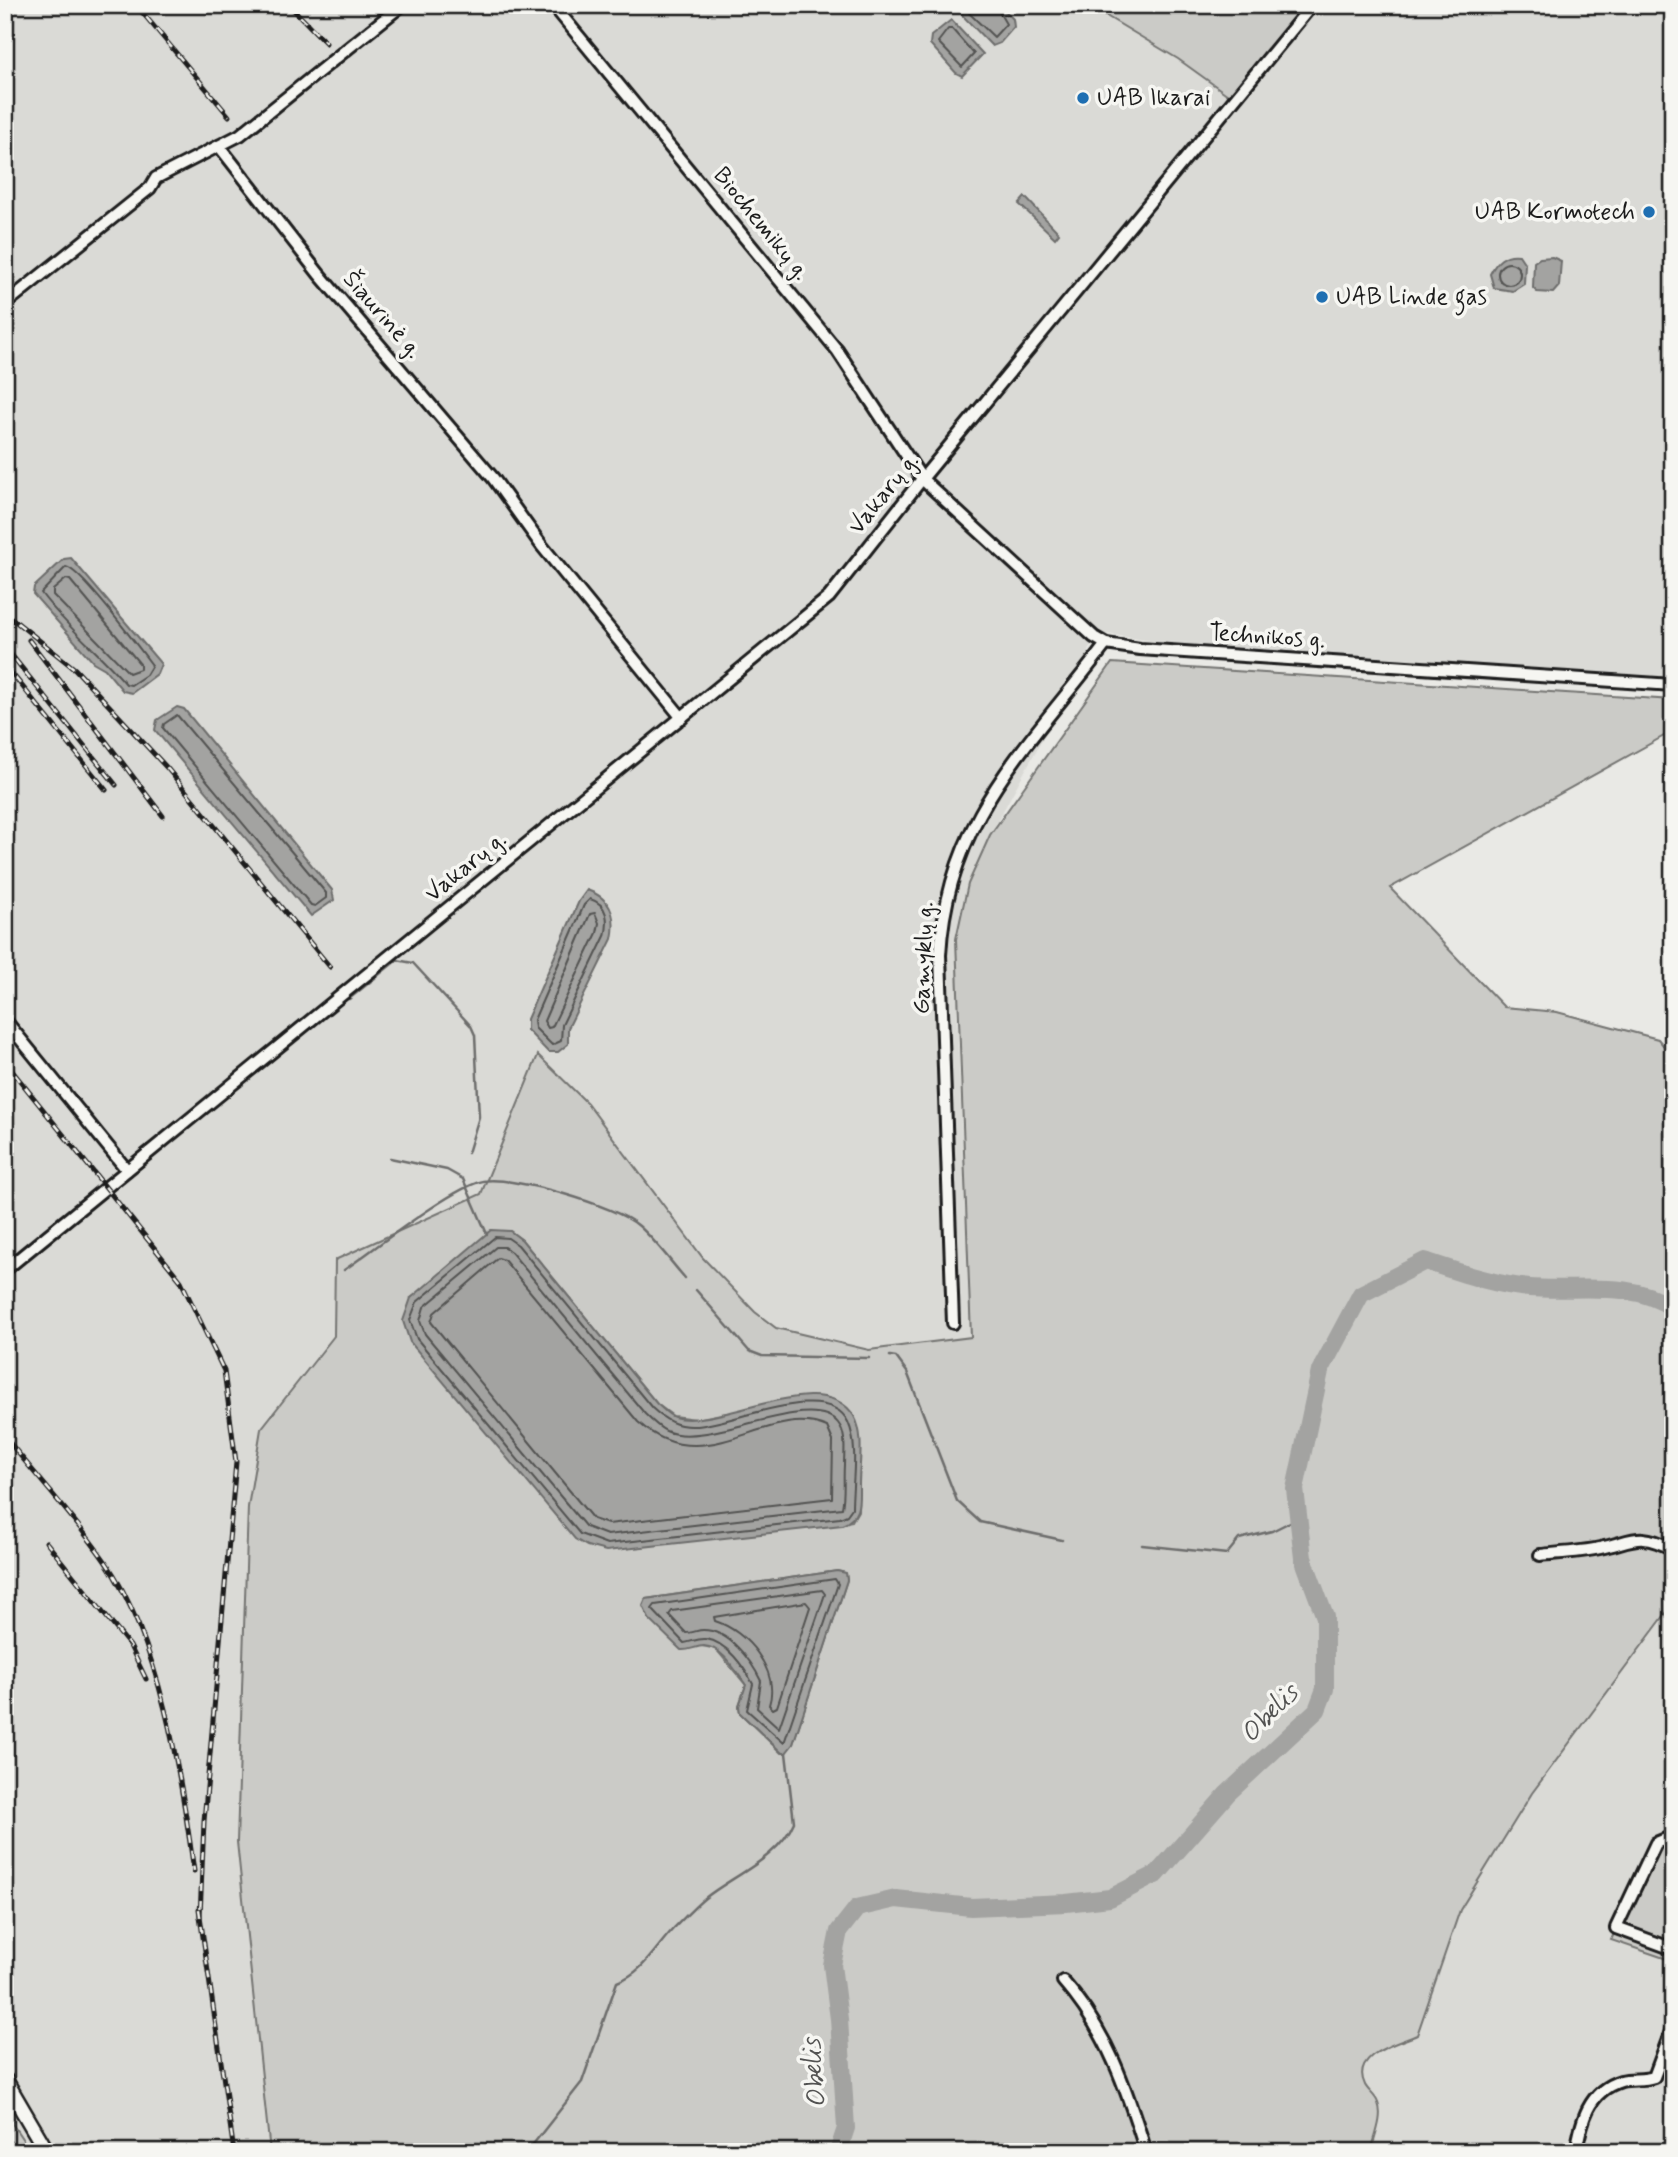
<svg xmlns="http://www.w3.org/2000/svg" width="1678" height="2157" font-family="Mynerve,sans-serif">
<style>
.built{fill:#dadad6}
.green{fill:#cbcbc7;stroke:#747472;stroke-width:2;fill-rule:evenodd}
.water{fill:#a3a3a1;stroke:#6d6d6c;stroke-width:2}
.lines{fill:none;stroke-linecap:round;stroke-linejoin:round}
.shore{stroke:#525251;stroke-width:2}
.stream{stroke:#6d6d6c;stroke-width:2.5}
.river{stroke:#a3a3a1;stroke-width:18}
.minor-casing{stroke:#1c1c1c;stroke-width:16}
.tertiary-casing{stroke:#1c1c1c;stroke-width:19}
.minor{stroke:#f6f6f2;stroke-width:10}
.tertiary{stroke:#f6f6f2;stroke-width:14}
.rail-casing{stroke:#1c1c1c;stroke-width:5}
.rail{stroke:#f6f6f2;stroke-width:2.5;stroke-dasharray:8;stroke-linecap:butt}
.poi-dot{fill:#1f6fb2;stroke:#f6f6f2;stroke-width:2.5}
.labels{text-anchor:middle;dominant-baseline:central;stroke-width:7;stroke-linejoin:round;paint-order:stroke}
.poi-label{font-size:24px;fill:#1c1c1c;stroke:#f6f6f2;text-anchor:start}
.street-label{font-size:24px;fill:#1c1c1c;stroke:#f6f6f2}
.water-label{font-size:26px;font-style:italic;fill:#525251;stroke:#f6f6f2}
</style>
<rect width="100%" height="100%" fill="#e9e9e5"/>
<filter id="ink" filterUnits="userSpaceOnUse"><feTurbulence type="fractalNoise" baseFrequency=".0143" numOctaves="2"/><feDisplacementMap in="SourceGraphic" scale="14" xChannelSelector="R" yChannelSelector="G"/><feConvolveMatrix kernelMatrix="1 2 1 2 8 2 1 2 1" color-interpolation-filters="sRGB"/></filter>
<g filter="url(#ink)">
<g class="built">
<polygon points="5,5 1088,5 1178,59 1234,100 1312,5 1673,5 1673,677 1169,644 1107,634 1089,648 1086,659 990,835 957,1012 971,1338 869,1350 776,1328 755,1312 703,1258 587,1103 538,1056 481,1194 335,1260 334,1336 261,1429 248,1507 237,1842 270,2152 31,2152 5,2113"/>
<polygon points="1673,1604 1673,1836 1611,1940 1673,1961 1673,2152 1371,2152 1379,2120 1378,2103 1365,2087 1361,2076 1364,2064 1371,2054 1417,2035 1460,1910 1532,1793"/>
</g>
<g class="green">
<polygon points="1088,5 1312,5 1235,100 1178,59"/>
<path d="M1112,663L1673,700V731L1390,888L1504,1007L1557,1012L1658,1039L1673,1057V1604L1532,1793L1460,1910L1417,2035C1397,2044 1350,2054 1365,2085C1368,2091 1376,2096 1378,2103C1384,2117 1374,2138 1371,2152H270L237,1842L248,1507L261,1429L334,1336L335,1260L481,1194L538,1055L587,1103L703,1258L755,1312L776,1328L869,1350L971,1337L956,939L968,884L990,835ZM510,1231L522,1240L657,1404L673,1416L696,1419L731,1412L860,1437L858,1511L852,1521L818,1526L411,1298ZM837,1571L846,1573L847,1580L793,1744L781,1753L740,1713L739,1705L746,1685L716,1649L703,1646L646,1599Z"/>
<polygon points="1673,1836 1673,1852 1665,1865 1673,1868 1673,1961 1611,1940 1656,1843"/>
<polygon points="5,2113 31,2152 5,2152"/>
</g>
<g class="water">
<polygon points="964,5 1000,5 1013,19 1014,27 1000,43 992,46 962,15"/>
<polygon points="951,20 983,54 962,76 956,73 930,44 931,36"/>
<polygon points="1025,197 1059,233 1055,238 1019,204"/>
<path d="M1519,255L1525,264L1524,284L1513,291L1494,288L1490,274C1496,262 1504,253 1519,255Z"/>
<polygon points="1552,257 1561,261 1559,286 1553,293 1537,292 1533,288 1534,262 1540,258"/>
<polygon points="71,558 161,664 157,674 132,693 123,691 105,669 93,662 33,594 34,587 64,559"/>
<polygon points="177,707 184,709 332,890 334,900 311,916 155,730 157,720"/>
<path d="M587,890C611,898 617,915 612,939L568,1028V1044L558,1052H548L527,1030V1019L579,901Z"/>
<path d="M491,1230L510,1231L522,1240L657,1404C662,1408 668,1415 674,1417C718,1431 823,1364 854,1416C865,1435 859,1464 859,1485C859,1503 861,1517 842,1525L606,1551L587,1546L575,1539L410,1342L403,1321L411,1298Z"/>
<path d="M837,1571L846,1573L847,1580L793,1744L786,1753H782L740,1713L739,1706L746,1685C736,1672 723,1647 704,1646C696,1646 689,1651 681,1650L649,1619L643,1606L646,1599Z"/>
</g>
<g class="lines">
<g class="shore">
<polyline points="969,5 969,13 994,37 1006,24 995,5"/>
<polygon points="948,29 952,29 974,54 962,67 938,42"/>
<circle cx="1509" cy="274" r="11"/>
<path d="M66,567C80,569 140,649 152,665L146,675L131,685L126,684C100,653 66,627 41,593Z"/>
<polygon points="66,579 70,580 140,664 140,669 129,673 53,595 53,590"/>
<polygon points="177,715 326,893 326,898 315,906 311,905 163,728 164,724"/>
<path d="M590,899C608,904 609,921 605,936L562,1025L561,1041L552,1045L535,1028L534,1020L584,905Z"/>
<polygon points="595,913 599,923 597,933 552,1027 548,1028 544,1021 590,914"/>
<path d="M495,1237L508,1238L518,1245L652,1408C665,1420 676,1427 695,1426C728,1426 828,1378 848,1422C859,1446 852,1482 852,1508L847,1515L840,1518L607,1544L580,1534L417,1339L410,1320L417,1302Z"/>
<path d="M496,1247H504L511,1252L645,1414C651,1420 658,1427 666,1431C707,1450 811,1389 838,1423C847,1434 844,1452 844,1465C843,1479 845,1494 842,1508L607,1535L586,1527L425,1334L420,1321L424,1307Z"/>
<path d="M498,1258L504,1260L638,1422C705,1483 768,1401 827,1427L833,1441L832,1498L608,1524L593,1519L431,1322L434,1313Z"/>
<path d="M835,1579L838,1584L784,1743L747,1710L753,1684C744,1667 727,1642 706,1639C699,1638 691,1642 684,1643L652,1609L655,1605Z"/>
<path d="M822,1590L825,1594L779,1728L757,1708L761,1681C751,1660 729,1630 703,1630C698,1630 692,1633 686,1633L669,1615L672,1611Z"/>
<path d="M806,1602L810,1607L777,1707L773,1709L769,1705C780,1671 747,1631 715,1621L714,1617Z"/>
</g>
<g class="stream">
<polyline points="349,999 397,960 413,963 471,1026 475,1035 479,1117 468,1153"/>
<polyline points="390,1158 447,1170 463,1179 487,1234"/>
<path d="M344,1270C373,1250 453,1187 483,1181C511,1175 617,1206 639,1226C656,1241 670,1261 685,1278"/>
<polyline points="696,1290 749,1351 762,1356 869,1358"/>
<polyline points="890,1356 896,1357 907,1372 957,1501 980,1522 1062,1540"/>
<polyline points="1142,1545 1227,1554 1239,1539 1272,1531 1298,1518"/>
<polyline points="5,2108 13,2121 5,2132"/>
<path d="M527,2152L582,2082L617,1982C643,1973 655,1948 674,1928C684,1918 694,1907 705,1898C734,1875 779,1858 794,1822L786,1753"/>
</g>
<path class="river" d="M838,2152L846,2128L839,2019L832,1965L839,1931L857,1908L896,1899L971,1907L1066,1903L1110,1898L1157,1874L1227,1794L1317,1710L1325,1689V1617L1303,1558L1295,1489L1320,1371L1361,1294L1425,1261C1459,1272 1494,1285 1530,1288C1577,1292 1631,1279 1673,1308"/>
<defs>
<g id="minor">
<polyline points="553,5 837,350 922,479 1094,637 1106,644 1140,649 1673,685"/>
<polyline points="219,146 319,274 493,478 542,546 682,718"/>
<polyline points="5,304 150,188 156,178 240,135 402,5"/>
<polyline points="5,1020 127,1170"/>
<polyline points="5,1270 829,597 922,479 1312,5"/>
<path d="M953,1323L940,955C947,818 1028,747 1106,644"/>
<path d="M1540,1555C1560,1553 1581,1552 1600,1548C1634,1541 1638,1531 1673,1549"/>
<polyline points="1673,1836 1656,1843 1616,1928 1673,1949"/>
<path d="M1063,1981C1107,2030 1127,2090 1146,2152"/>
<path d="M1576,2152C1581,2122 1588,2091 1621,2081C1631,2078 1643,2081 1654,2077L1673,2026"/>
</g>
<polyline id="tertiary" points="5,2080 47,2152"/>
</defs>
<use href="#minor" class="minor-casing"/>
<use href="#tertiary" class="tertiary-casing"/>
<use href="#minor" class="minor"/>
<use href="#tertiary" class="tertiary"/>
<defs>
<g id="rail">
<polyline points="136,5 229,116"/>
<polyline points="289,5 326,43"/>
<polyline points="5,613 75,669 167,768 330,967"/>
<polyline points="29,640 163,816"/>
<polyline points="5,647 116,785"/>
<polyline points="5,665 106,790"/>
<polyline points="5,1062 181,1281 224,1371 236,1462 204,1821 200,1917"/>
<path d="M5,1437C38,1478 75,1518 105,1561C160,1641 181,1776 194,1871"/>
<polyline points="46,1542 130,1646 146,1679"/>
<polyline points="199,1909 234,2152"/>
</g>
</defs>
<use href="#rail" class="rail-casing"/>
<use href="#rail" class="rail"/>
</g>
</g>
<g class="poi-dot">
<circle cx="1083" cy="98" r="7"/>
<circle cx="1649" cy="212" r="7"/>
<circle cx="1322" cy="297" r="7"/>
</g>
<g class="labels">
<g class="poi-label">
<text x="1097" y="98">UAB Ikarai</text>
<text x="1635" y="212" text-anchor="end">UAB Kormotech</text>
<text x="1336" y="297">UAB Linde gas</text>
</g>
<g class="street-label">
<text transform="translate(761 224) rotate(51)">Biochemikų g.</text>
<text transform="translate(382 315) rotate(49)">Šiaurinė g.</text>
<text transform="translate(884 494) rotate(-51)">Vakarų g.</text>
<text transform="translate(1267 637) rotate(4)">Technikos g.</text>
<text transform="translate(466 867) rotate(-39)">Vakarų g.</text>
<text transform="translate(924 958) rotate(-88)">Gamyklų g.</text>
</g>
<g class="water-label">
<text transform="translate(1270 1714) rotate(-46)">Obelis</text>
<text transform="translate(815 2073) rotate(-95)">Obelis</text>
</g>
</g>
<rect width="1678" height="2157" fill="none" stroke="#f6f6f2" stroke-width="28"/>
<rect x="14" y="14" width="1650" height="2129" fill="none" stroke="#1c1c1c" stroke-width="2.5" filter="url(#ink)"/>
</svg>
